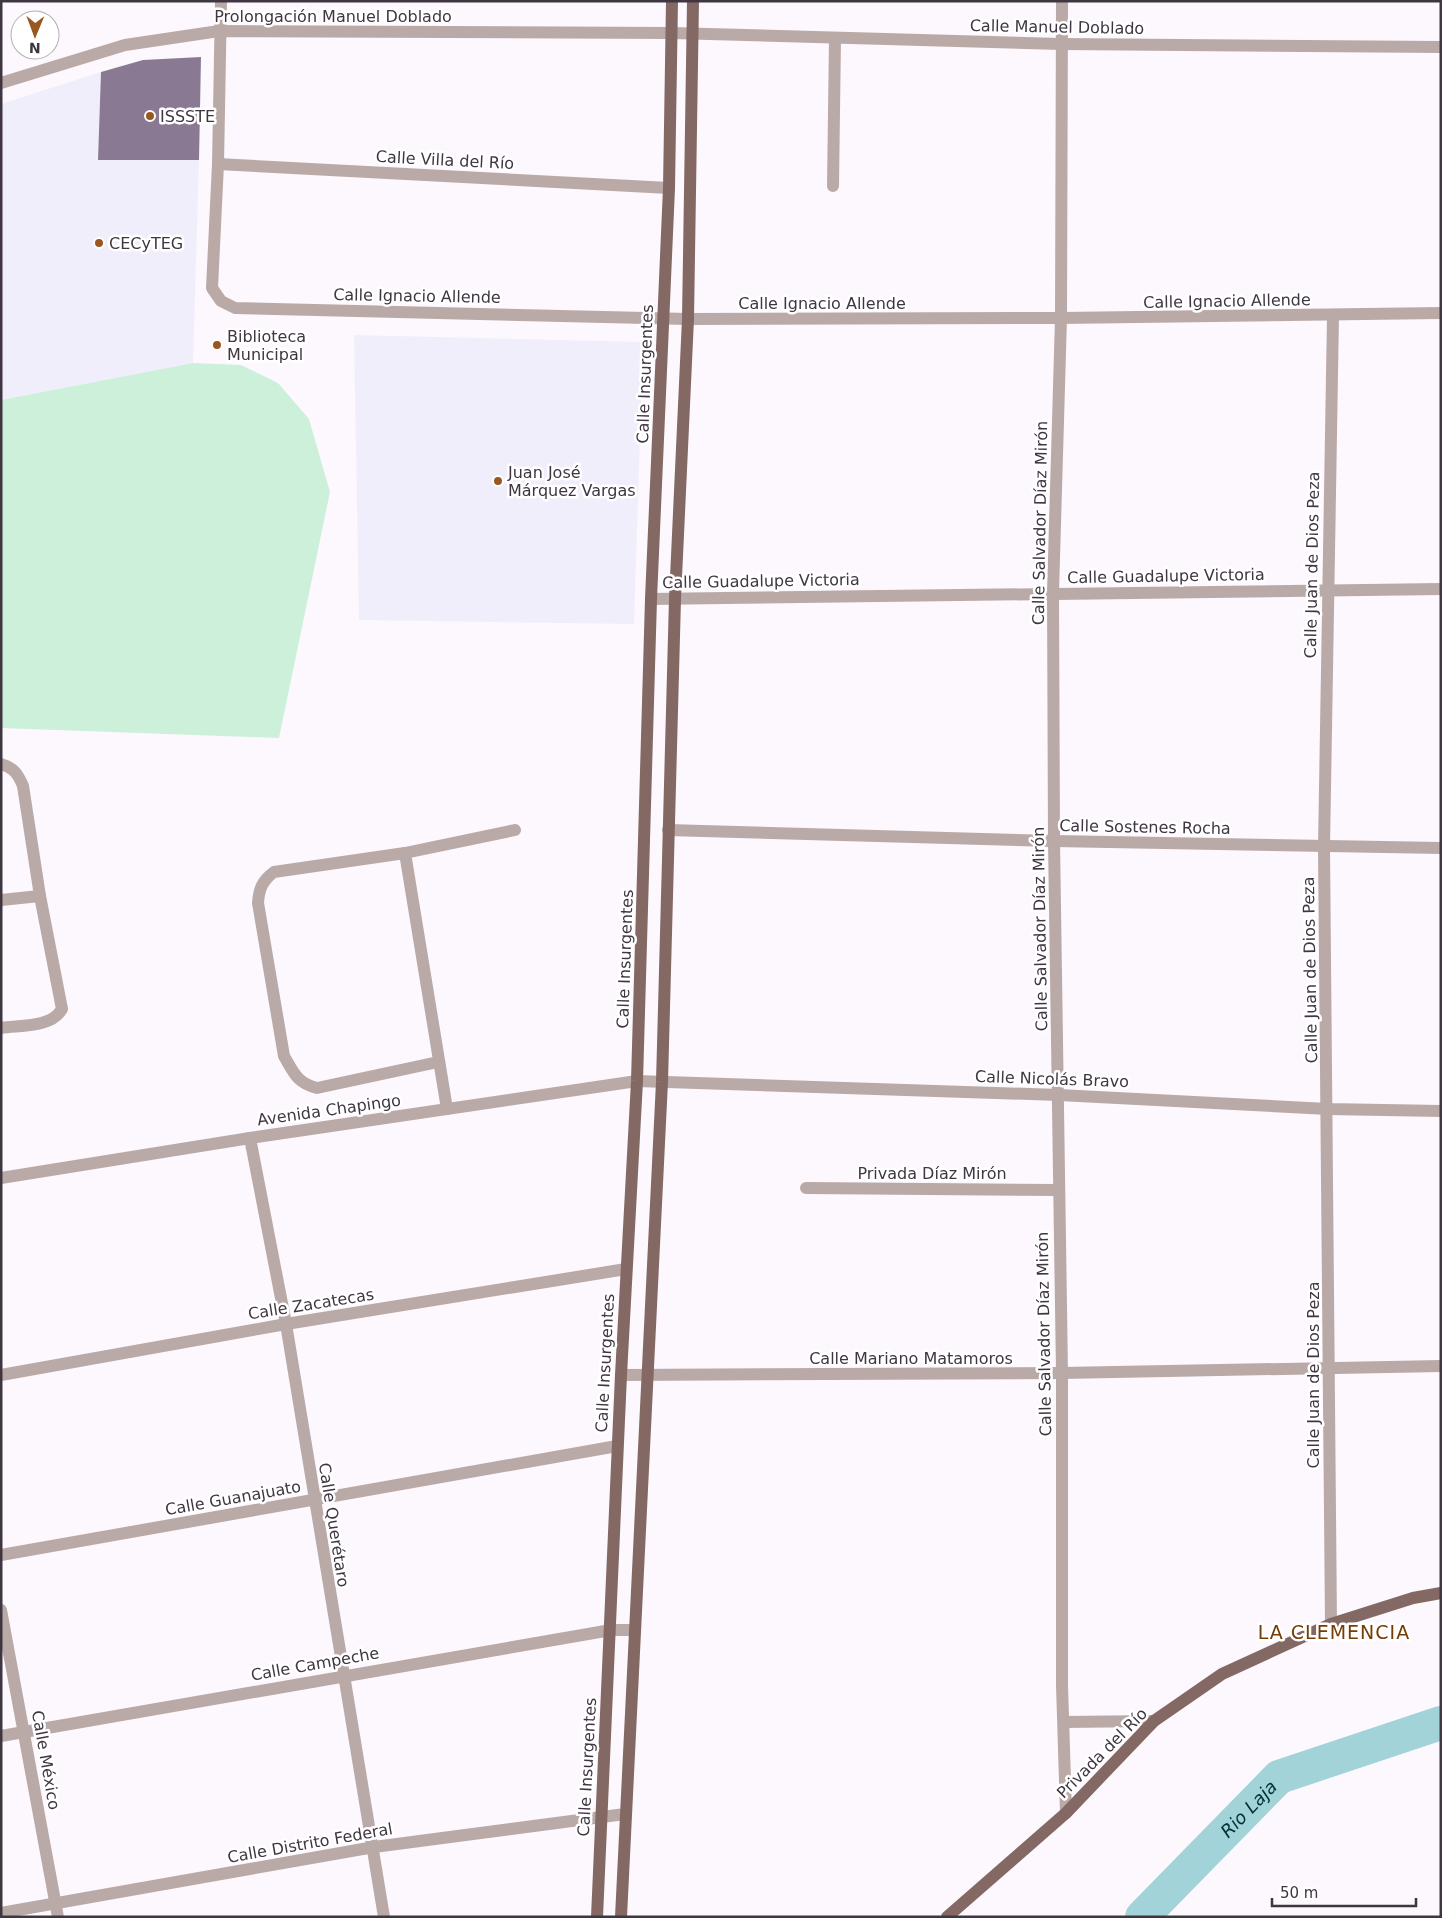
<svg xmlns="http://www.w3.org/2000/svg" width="1442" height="1918" font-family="'DejaVu Sans',sans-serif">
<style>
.education{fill:#f0eefb}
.green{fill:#cdf0da}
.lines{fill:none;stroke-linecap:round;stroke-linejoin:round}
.river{stroke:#a1d3d9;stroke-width:34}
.building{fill:#8a7993}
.minor{stroke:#baaaa7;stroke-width:12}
.major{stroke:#846863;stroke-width:12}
.poi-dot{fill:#985820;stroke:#fff;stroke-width:2}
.labels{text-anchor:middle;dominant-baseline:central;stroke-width:5;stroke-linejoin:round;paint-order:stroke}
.street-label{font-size:16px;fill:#3f3641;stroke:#fff}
.poi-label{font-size:16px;fill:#3f3641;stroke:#fff;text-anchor:start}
.water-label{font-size:18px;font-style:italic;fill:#003136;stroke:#fff}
.quarter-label{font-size:19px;letter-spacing:1px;fill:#753d03;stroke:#fff}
</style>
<rect width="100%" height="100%" fill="#fdf8fe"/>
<g class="education">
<polygon points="101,72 98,160 199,160 193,363 1,400 1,104"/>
<polygon points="354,335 643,342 634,624 359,620"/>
</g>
<polygon class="green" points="193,363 241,365 278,383 309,419 330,492 279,738 1,728 1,400"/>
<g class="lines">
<path class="river" id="s1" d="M1142,1917L1279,1777L1441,1723"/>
</g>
<polygon class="building" points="201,57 199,160 98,160 101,72 143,60"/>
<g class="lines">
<g class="minor">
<polyline points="221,1 218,164 212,288 221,301 235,308 688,319 1061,318 1441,313"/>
<polyline points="1062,1 1061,318 1053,593 1054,841 1062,1373 1062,1685 1066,1813"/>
<polyline points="1,83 125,45 219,31 672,33 1061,44 1441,47"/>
<polyline points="218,164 669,188"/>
<polyline points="833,186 835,38"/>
<polyline points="651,599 1441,589"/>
<path d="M1,764C14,768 18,774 23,786L40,896L62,1009C51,1028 21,1025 1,1028"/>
<polyline points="668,830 1054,841 1441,848"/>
<polyline points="405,853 447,1109"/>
<polyline points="1,900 40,896"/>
<path d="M438,1062L317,1088C297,1083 294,1073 284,1056L258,903C259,889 262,881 274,872L405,853L515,830"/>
<polyline points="250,1138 286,1324 384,1917"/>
<polyline points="1,1178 250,1138 637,1081 1059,1095 1328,1109 1441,1111"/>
<polyline points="806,1188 1058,1190"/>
<polyline points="1,1375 286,1324 626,1269"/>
<polyline points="621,1375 1062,1373 1441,1366"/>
<polyline points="1,1555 617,1446"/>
<polyline points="1,1610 58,1917"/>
<polyline points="1331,1624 1324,847 1333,316"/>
<polyline points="1064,1722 1154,1721"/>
<polyline points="1,1736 611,1630 635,1630"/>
<polyline points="1,1913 374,1847 625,1814"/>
</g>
<g class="major">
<polyline points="597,1917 621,1375 637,1081 651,599 669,188 672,1"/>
<polyline points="621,1917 662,1082 675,599 688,319 693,1"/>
<polyline points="947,1917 1066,1813 1154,1721 1222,1674 1331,1624 1413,1598 1441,1593"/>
</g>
</g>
<g class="poi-dot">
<circle cx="150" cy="116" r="5"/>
<circle cx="99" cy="243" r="5"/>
<circle cx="217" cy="345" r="5"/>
<circle cx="498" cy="481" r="5"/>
</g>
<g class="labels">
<g class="street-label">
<text x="333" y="16">Prolongación Manuel Doblado</text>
<text transform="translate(1057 27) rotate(1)">Calle Manuel Doblado</text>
<text transform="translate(445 160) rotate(3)">Calle Villa del Río</text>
<text transform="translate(417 296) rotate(1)">Calle Ignacio Allende</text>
<text transform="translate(1227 301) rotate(-1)">Calle Ignacio Allende</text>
<text x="822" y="303">Calle Ignacio Allende</text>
<text transform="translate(645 374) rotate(-88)">Calle Insurgentes</text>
<text transform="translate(1040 523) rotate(-89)">Calle Salvador Díaz Mirón</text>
<text transform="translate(1312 565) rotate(-89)">Calle Juan de Dios Peza</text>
<text transform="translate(1166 576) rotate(-1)">Calle Guadalupe Victoria</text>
<text transform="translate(761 581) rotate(-1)">Calle Guadalupe Victoria</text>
<text transform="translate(1145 827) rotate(1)">Calle Sostenes Rocha</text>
<text transform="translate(1040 929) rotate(-91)">Calle Salvador Díaz Mirón</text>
<text transform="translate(625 959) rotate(-88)">Calle Insurgentes</text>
<text transform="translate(1310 970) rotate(-91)">Calle Juan de Dios Peza</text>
<text transform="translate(1052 1079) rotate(2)">Calle Nicolás Bravo</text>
<text transform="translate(329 1110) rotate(-8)">Avenida Chapingo</text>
<text x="932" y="1173">Privada Díaz Mirón</text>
<text transform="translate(311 1304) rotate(-9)">Calle Zacatecas</text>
<text transform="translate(1044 1334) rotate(-91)">Calle Salvador Díaz Mirón</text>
<text x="911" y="1358">Calle Mariano Matamoros</text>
<text transform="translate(605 1363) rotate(-87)">Calle Insurgentes</text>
<text transform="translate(1313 1375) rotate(-90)">Calle Juan de Dios Peza</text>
<text transform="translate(233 1498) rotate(-10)">Calle Guanajuato</text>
<text transform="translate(334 1525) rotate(81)">Calle Querétaro</text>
<text transform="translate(315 1664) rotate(-10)">Calle Campeche</text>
<text transform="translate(1102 1753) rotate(-45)">Privada del Río</text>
<text transform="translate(46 1760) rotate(80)">Calle México</text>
<text transform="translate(587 1767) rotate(-87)">Calle Insurgentes</text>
<text transform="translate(310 1843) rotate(-10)">Calle Distrito Federal</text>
</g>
<g class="poi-label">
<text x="160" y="116">ISSSTE</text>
<text x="109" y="243">CECyTEG</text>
<text x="227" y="336">Biblioteca<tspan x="227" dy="18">Municipal</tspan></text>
<text x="508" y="472">Juan José<tspan x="508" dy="18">Márquez Vargas</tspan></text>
</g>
<g class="water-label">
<text stroke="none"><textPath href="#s1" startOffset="152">Rio Laja</textPath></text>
</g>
<g class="quarter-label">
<text x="1334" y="1632">LA CLEMENCIA</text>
</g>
</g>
<rect width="1442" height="1918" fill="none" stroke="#3f3641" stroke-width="5"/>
<g transform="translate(35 35) rotate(181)"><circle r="24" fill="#ffffff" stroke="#b2afb3"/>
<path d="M0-4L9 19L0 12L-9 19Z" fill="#985820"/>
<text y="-8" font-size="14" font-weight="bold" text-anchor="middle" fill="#3f3641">N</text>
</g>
<path d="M1272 1898v8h144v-8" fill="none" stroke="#3f3641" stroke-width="2.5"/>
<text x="1280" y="1898" font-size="15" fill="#3f3641" stroke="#ffffff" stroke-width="4" paint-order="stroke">50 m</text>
</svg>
